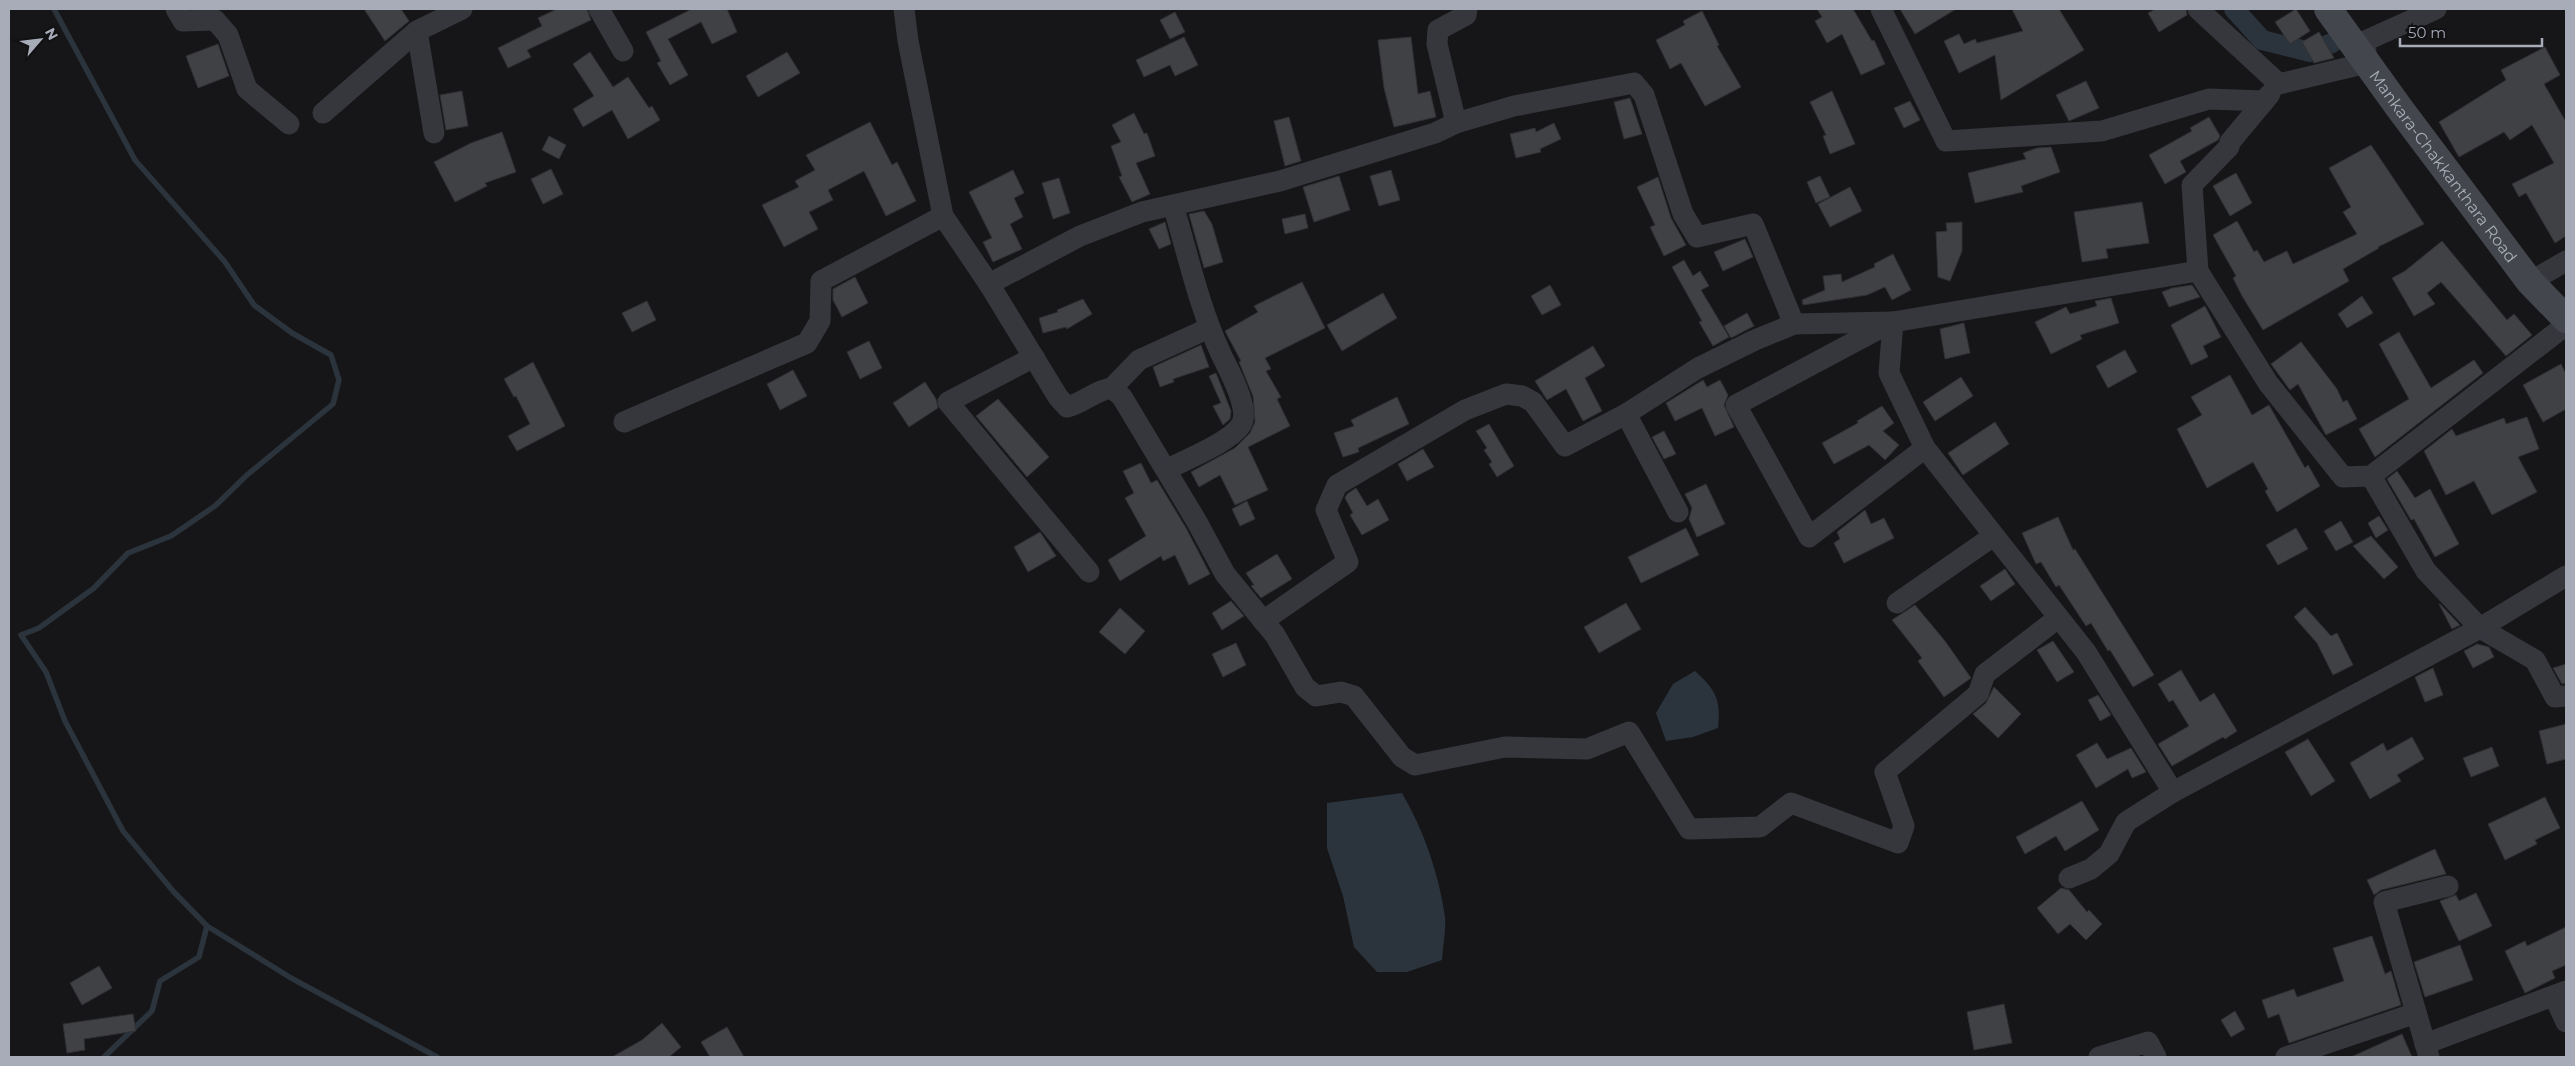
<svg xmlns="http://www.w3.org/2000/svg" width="2575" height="1066" font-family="Montserrat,sans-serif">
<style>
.water{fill:#2b343c}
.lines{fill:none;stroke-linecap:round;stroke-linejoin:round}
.stream{stroke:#2b343c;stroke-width:5.5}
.canal{stroke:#2b343c;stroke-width:20}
.building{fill:#404145;stroke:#303034}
.minor{stroke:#36373d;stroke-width:21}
.secondary{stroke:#44464d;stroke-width:28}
.labels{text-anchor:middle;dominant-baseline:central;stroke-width:4;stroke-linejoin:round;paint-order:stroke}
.street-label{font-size:16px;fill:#a7acb8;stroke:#111113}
</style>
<rect width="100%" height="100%" fill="#161618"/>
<g class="water">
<path d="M1695,671C1716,690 1721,700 1718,728L1693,737L1666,741L1656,713L1673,684Z"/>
<path d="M1402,793C1424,831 1439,874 1445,917C1446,930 1443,946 1442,960L1407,972H1377L1354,947L1343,896L1327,848V803Z"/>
</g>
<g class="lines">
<g class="stream">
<polyline points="54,9 135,160 225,262 254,305 292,333 331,355 339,380 333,404 247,475 215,506 171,536 128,553 94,588 39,628 21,635 46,672 65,721 123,831 173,891 207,926 291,978 437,1057"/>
<polyline points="104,1057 152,1011 160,981 199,957 207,926"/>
</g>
<polyline class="canal" points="2234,9 2262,40 2310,52 2332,43"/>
</g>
<g class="building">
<polygon points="364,9 401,9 409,21 385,41"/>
<polygon points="557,9 587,9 591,20 527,50 531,57 508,68 498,48 542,26 538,18"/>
<polygon points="692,9 727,9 737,32 712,44 701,22 668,39 688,75 670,85 657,63 661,61 646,32"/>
<polygon points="1817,9 1853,9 1872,41 1874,40 1885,64 1861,75 1842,34 1827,43 1815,21 1822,17"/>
<polygon points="1900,9 1956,9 1915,34"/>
<polygon points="2012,9 2059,9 2084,50 2001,100 1995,55 1959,73 1944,41 1959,34 1964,44 1975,39 1977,43 2023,31"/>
<polygon points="2156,9 2186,9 2187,15 2159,32 2148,13"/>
<polygon points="2296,9 2310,31 2290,44 2275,22"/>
<polygon points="1702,11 1719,45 1717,46 1741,87 1705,106 1681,63 1670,69 1656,40 1685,25 1683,21"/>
<polygon points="1175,12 1185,32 1170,39 1160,20"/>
<polygon points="2319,32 2334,58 2314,63 2302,42"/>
<polygon points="1184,37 1198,65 1175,76 1170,65 1144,77 1136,60"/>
<polygon points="1411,37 1418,94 1430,91 1436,117 1394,127 1384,88 1378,40"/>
<polygon points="218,44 229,76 198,88 186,56"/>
<polygon points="2545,47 2560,75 2544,84 2566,122 2566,236 2555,243 2526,193 2519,197 2512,184 2554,163 2532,125 2510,140 2504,132 2459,157 2439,122 2506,80 2501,70"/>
<polygon points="590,52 613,87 628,77 649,108 652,106 660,120 628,139 612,110 583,127 573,109 594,96 573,64"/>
<polygon points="787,52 800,73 758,97 746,76"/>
<polygon points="2086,81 2099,108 2069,121 2056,95"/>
<polygon points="462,91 468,126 446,130 440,95"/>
<polygon points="1832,91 1855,144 1830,154 1823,136 1826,135 1810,102"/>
<polygon points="1630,98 1642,134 1624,139 1614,102"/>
<polygon points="1910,101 1920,120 1904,128 1894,108"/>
<polygon points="1134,113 1144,134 1147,133 1155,156 1136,163 1150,194 1132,202 1119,177 1122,176 1111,146 1121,142 1112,125"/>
<polygon points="1289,117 1301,161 1285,166 1274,121"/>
<polygon points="2209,117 2220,136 2218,140 2180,161 2186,172 2165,184 2149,155 2192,131 2190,128"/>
<polygon points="870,122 892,165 897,162 916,201 886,216 864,171 828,190 833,200 809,212 818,229 784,247 762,205 799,187 795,181 815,170 806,155"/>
<polygon points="1554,123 1561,139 1540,149 1541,152 1516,158 1510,134 1535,128 1536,132"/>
<polygon points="502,132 516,172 485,183 487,186 455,202 434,162 471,143"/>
<polygon points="549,136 566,145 559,159 542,150"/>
<polygon points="2371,145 2424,224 2378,247 2379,248 2343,269 2349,281 2263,330 2242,296 2233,278 2236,276 2213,235 2237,221 2254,252 2257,250 2264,262 2287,251 2293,264 2357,234 2343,212 2351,207 2329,168"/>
<polygon points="2051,147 2060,172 2021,186 2023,192 1975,203 1968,173 2026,159 2023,153 2037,148"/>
<polygon points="551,169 563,194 543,204 531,179"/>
<polygon points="1013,170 1024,193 1014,198 1023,217 1010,224 1022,249 993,262 983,242 992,238 969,192"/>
<polygon points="1391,170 1400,200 1379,206 1370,176"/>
<polygon points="2236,173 2252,203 2230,216 2213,186"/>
<polygon points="1339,176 1350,210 1314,222 1303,187"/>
<polygon points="1820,176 1830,197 1816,203 1807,182"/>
<polygon points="1658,177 1671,218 1686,245 1664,256 1650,227 1655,225 1637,187"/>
<polygon points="1059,178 1070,213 1053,219 1042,183"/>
<polygon points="1850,187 1862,211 1830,227 1818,204"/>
<polygon points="2142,202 2149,243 2106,249 2108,258 2082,262 2074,212"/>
<polygon points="1204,211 1212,224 1223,262 1204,268 1189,214"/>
<polygon points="1305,214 1308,228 1285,234 1282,219"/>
<polygon points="1165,222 1171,244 1159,249 1149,229"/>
<polygon points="1962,222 1962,251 1950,281 1938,277 1936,232 1947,231 1946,223"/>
<polygon points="1745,239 1753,257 1723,271 1714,252"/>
<polygon points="2442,241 2507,320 2514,314 2532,335 2506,356 2441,282 2427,293 2435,304 2414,316 2392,278 2405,271"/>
<polygon points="1893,254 1911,290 1892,300 1885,287 1867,295 1803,305 1802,300 1825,290 1823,276 1841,274 1842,282 1875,267 1874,264"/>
<polygon points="1684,260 1693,276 1700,271 1709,286 1701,290 1729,337 1713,346 1699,322 1702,321 1672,267"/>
<polygon points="855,277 868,303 842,317 833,300 833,289"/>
<polygon points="1302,282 1325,328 1265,358 1271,369 1266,371 1281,397 1277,399 1290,426 1248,447 1268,490 1235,505 1220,475 1199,487 1191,472 1235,448 1250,433 1255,422 1253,396 1239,362 1241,361 1225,331 1258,312 1254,306"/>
<polygon points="1550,285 1561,305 1542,315 1531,296"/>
<polygon points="2192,285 2200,297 2169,307 2162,292 2172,288"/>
<polygon points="1383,293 1397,318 1342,351 1327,325"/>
<polygon points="2362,296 2373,313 2347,328 2338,314"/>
<polygon points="2111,298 2119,323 2080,335 2082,339 2051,354 2035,322 2066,307 2070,314 2097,306 2095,301"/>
<polygon points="1083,299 1092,314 1067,329 1066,327 1043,333 1039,318 1058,312 1057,310"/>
<polygon points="647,301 656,320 632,332 622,313"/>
<polygon points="2205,306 2221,337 2203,346 2208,357 2191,365 2171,325"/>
<polygon points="1747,313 1754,326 1731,338 1724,326"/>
<polygon points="1964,323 1970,353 1945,359 1940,329"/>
<polygon points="2399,332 2431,388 2474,360 2483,373 2375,457 2359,429 2409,399 2379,344"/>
<polygon points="869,341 882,368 860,379 847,352"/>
<polygon points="2301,342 2337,389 2343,402 2347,400 2357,419 2326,435 2298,384 2290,390 2271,364"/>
<polygon points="1201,345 1209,367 1173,379 1174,382 1160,387 1153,367"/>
<polygon points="1593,346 1605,366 1585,378 1602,411 1583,421 1566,389 1547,400 1535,381"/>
<polygon points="2125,350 2137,372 2108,388 2096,366"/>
<polygon points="533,362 565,426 517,451 508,436 530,424 516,396 514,397 504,379"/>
<polygon points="2561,364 2566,374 2566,409 2543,422 2523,385"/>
<polygon points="793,370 807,396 780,410 767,384"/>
<polygon points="1216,373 1231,411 1230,419 1223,425 1213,406 1221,403 1209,376"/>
<polygon points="2230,375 2252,415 2269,405 2305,468 2308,465 2320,486 2277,512 2265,491 2268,489 2253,462 2207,488 2177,429 2202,415 2191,397"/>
<polygon points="1961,377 1973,396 1935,421 1923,402"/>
<polygon points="1703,380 1707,387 1720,380 1728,395 1724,405 1734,427 1715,436 1702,408 1675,421 1666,403"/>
<polygon points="925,382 936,399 938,408 909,427 893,403"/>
<polygon points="1397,397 1409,424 1358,448 1359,452 1343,457 1334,433 1354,426 1351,420"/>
<polygon points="998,399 1049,457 1027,477 976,416"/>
<polygon points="1882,406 1894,423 1883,431 1899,445 1885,460 1869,445 1834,464 1822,443 1858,423 1857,421"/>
<polygon points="2527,417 2539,449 2518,457 2537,492 2492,515 2474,481 2446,495 2424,451 2452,429 2456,436 2504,418 2506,424"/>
<polygon points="1995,422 2009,444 1963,475 1948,453"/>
<polygon points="1489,424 1514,466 1497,477 1489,464 1492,462 1484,450 1487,448 1476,431"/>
<polygon points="1664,431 1676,454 1664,459 1652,437"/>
<polygon points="1423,449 1434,467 1407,481 1398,464"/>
<polygon points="1141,463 1151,483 1157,480 1186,528 1210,574 1189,585 1175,555 1163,561 1161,556 1120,581 1108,560 1146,536 1125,498 1134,493 1123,471"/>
<polygon points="2397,471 2415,498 2430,489 2459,544 2435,557 2414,519 2411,520 2387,479"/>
<polygon points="1706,484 1725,524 1697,537 1689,519 1692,508 1685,494"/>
<polygon points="1356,488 1367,506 1378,499 1389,520 1362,535 1350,515 1353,513 1345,498 1347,494"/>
<polygon points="1247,501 1255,519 1240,526 1232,509"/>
<polygon points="1865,510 1871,524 1884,518 1894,538 1844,563 1834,543 1840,539 1837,532"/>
<polygon points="2379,516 2388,530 2376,538 2368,523"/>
<polygon points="2058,517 2073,550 2075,549 2154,675 2133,687 2110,650 2108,651 2091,623 2086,626 2059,585 2056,587 2041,562 2036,564 2022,533"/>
<polygon points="2341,521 2353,542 2336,551 2324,531"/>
<polygon points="1686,528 1699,555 1641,583 1628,557"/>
<polygon points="2296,528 2308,549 2278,565 2266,545"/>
<polygon points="1040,532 1056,556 1028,572 1014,547"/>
<polygon points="2371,536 2398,567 2384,579 2353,546"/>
<polygon points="1277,554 1292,579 1261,598 1251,586 1254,585 1246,573"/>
<polygon points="2005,569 2015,584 1991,601 1980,586"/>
<polygon points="1231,601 1244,616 1222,630 1212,613"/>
<polygon points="1626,603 1641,629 1599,653 1584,627"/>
<polygon points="2439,604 2440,604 2460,625 2452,629"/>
<polygon points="1915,605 1945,641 1971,678 1944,697 1918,661 1922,658 1892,620"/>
<polygon points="2305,607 2331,636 2337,633 2353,665 2333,675 2317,643 2294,617"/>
<polygon points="1120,608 1145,631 1125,654 1099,632"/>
<polygon points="2053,641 2074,672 2057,682 2037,650"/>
<polygon points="1236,643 1246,665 1223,677 1212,654"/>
<polygon points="2477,644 2489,647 2494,657 2473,668 2464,651"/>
<polygon points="2566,664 2566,683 2562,684 2553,668"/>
<polygon points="2433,668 2443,695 2425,702 2415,677"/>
<polygon points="2181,670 2200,702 2214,693 2237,731 2225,739 2223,737 2172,766 2158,744 2189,726 2173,700 2169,702 2158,684"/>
<polygon points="1994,687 2021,714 1998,738 1973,714 1986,703"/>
<polygon points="2098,695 2111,715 2100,721 2088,700"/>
<polygon points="2566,724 2566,759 2547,764 2539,731"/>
<polygon points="2412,737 2424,759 2397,775 2401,781 2370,799 2350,763 2383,743 2387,751"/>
<polygon points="2308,739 2335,781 2311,796 2285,752"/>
<polygon points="2097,743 2107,759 2131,748 2146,772 2132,778 2128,769 2096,788 2076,755"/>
<polygon points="2492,747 2499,766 2471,777 2463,758"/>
<polygon points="2545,797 2560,828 2535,840 2537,844 2505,860 2488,824"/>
<polygon points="2082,801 2099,830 2065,851 2056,836 2025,854 2016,837"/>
<polygon points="2435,849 2446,874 2381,890 2374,895 2367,880"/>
<polygon points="2061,888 2069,890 2087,912 2089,910 2102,924 2086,940 2070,924 2058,934 2037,908"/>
<polygon points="2476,893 2492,926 2459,941 2440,901 2456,895 2459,901"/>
<polygon points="2566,927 2566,965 2552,971 2555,978 2525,993 2505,951 2525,941 2527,946"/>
<polygon points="2372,936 2385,974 2391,971 2401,1005 2289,1043 2279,1014 2268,1018 2262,1000 2294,989 2297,997 2344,981 2333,948"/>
<polygon points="2460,945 2473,980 2425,997 2414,962"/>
<polygon points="99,966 112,988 82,1005 70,983"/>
<polygon points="2004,1004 2012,1043 1974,1050 1967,1012"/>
<polygon points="2235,1011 2245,1029 2231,1037 2221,1020"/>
<polygon points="133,1014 136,1031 84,1039 85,1050 67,1053 63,1024"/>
<polygon points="662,1023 681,1047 669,1057 612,1057 642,1040"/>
<polygon points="727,1027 744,1057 710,1057 701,1042"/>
<polygon points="2402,1034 2412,1057 2351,1057"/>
</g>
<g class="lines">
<g class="minor">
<polyline points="176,9 183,21 215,20 228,35 247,89 289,124"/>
<polyline points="599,9 623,51"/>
<polyline points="904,9 908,41 943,216 989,284"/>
<path d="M1467,9L1466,15L1438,30L1437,44L1456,123L1435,133L1280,181L1142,212L1080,236L989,284L1058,397L1067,407C1084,403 1095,390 1112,388L1122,397L1197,522L1225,574L1275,635L1305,687L1316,696L1341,692L1354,696L1402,757L1415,765L1505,747L1587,749L1629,732L1689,829L1760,827L1791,803L1898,843L1904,826L1885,772L1978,694L1985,674L2058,618"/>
<polyline points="1881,9 1946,141 2102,131 2209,99 2264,101"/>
<polyline points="2198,9 2279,84 2367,63 2365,41 2436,9"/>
<polyline points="417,31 434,133"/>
<polyline points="323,113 417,31 462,9"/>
<polyline points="1456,123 1514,106 1634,83 1644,95 1683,214 1697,237 1753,224 1794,324"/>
<polyline points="2198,271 2192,185 2229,147 2230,142 2270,94"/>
<polyline points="2530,282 2566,261"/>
<polyline points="1888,324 1736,405 1809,537 1925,448"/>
<polyline points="2566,325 2371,476 2426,571 2480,628 2535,660 2555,697 2566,696"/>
<polyline points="1034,357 948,402 1089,572"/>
<polyline points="1112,388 1139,360 1209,328"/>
<polyline points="1626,414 1678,512"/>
<polyline points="624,422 807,343 820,321 821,281 943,216"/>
<path d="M1166,470C1186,459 1229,443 1241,425C1251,409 1228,369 1221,354C1199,307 1188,255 1173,205"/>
<polyline points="1897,603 1992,537"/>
<polyline points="1263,621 1348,562 1326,510 1337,485 1465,410 1506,394 1522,396 1533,402 1565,446 1626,414 1698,368 1755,340 1794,324 1893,322"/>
<polyline points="2173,792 2086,652 1925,448 1889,373 1893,322 2198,271 2268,383 2343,477 2371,476"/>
<polyline points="2069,878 2091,869 2109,854 2126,822 2173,792 2480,628 2566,576"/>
<polyline points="2554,996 2566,1022"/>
<polyline points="2425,1044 2566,991"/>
<polyline points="2099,1057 2148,1042 2156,1057"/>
<polyline points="2286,1057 2416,1013"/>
<polyline points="2429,1057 2384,902 2448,886"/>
</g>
<path class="secondary" id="s1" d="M2328,9L2400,109L2530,282L2566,319"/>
</g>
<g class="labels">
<g class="street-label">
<text stroke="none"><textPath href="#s1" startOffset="195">Mankara-Chakkanthara Road</textPath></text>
</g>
</g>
<rect width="2575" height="1066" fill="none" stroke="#a7acb8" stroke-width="20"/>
<g transform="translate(40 40) rotate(62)" stroke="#111113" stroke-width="4" paint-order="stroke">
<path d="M0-4L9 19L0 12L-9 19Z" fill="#a7acb8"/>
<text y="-8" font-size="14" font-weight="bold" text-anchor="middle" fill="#a7acb8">N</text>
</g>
<path d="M2400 38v8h142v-8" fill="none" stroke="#a7acb8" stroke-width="2.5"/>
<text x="2408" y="38" font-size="15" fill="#a7acb8" stroke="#111113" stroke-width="4" paint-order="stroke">50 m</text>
</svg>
